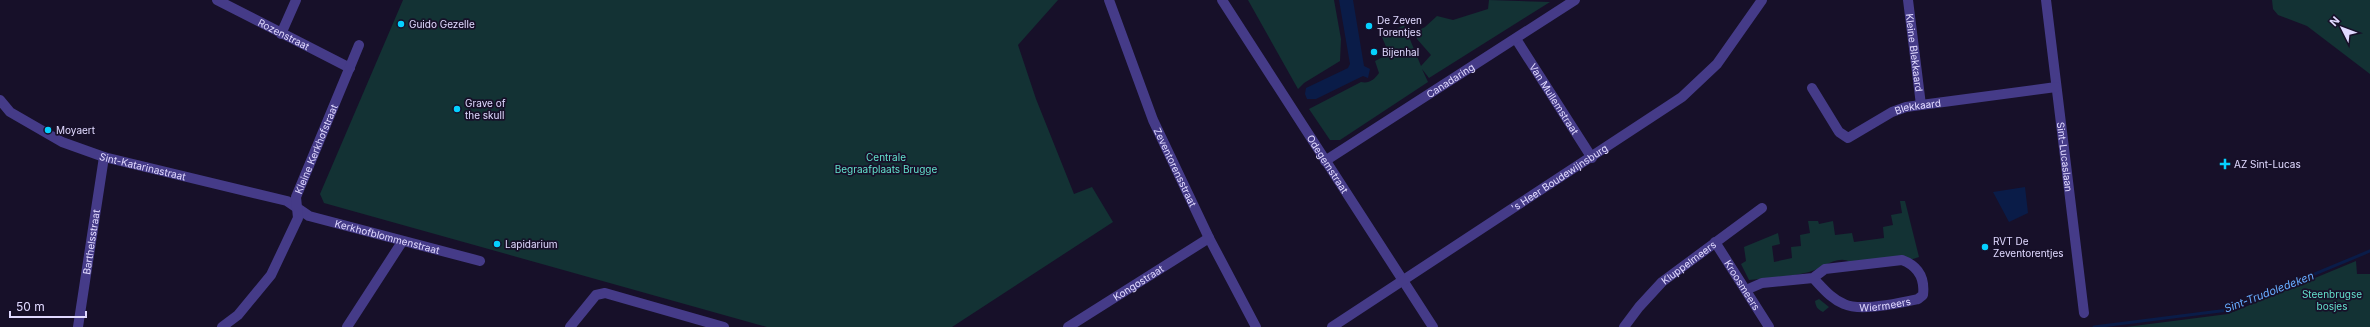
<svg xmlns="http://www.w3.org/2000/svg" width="2370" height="327" font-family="Inter,sans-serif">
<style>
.green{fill:#133234}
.water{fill:#0a1c48}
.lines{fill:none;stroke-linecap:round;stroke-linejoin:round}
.stream{stroke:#0a1c48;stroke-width:3}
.street{stroke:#453b88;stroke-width:10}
.poi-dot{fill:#05d1ff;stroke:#171029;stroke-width:1.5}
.labels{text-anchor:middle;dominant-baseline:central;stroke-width:3.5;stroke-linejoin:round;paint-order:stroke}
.poi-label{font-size:10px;fill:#e0d9ff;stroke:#171029;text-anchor:start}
.street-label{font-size:10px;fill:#e0d9ff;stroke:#171029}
.park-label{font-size:10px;fill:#63e1cc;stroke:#171029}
.water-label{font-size:11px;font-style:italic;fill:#67acff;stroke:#171029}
</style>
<rect width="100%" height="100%" fill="#171029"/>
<g class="green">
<polygon points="403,0 1058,0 1018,45 1036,99 1074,194 1092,187 1113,222 952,327 767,327 324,203 320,194"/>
<polygon points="1248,0 1334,0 1341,39 1340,61 1304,83 1298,89"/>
<path d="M1489,0L1550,2L1429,78L1422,69L1428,82L1340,140H1330L1309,109L1361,82C1369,84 1375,79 1379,73L1375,61L1389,54L1382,37L1404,25L1421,66L1431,55L1417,39L1415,32L1425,27L1437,16L1453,20L1488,9Z"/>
<polygon points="2272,0 2370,0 2370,74 2307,26 2278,15 2273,9"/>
<path d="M1900,201H1905L1919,257L1910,260L1850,262C1838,254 1821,269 1809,272C1790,277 1769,278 1749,280L1741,264L1746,261L1744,247L1778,233L1780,244L1772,246L1774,262L1792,258L1791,247L1801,246L1800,235L1810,233L1808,221H1818L1819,224L1833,221L1835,235L1852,233L1854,242L1884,238L1883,227L1893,225L1891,215L1902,213Z"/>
<polygon points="2356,261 2357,274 2370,274 2370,327 2126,327 2228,314"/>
<path d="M1819,299L1829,307L1823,312C1817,309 1816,307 1815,301Z"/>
</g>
<g class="water">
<polygon points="1339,0 1353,0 1364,66 1370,69 1368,78 1363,76 1316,99 1307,99 1305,94 1306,88 1348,68 1350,64"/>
<polygon points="2025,187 2028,213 2009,222 1993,192"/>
</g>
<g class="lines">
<polyline class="stream" points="2094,327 2228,310 2370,251"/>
<g class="street">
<path id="s1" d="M217,0L350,68"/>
<path id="s2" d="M1109,0L1153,120L1209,238L1256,327"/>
<path id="s3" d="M1222,0L1433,327"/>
<path id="s4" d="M1908,0L1921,105"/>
<path id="s5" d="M2046,0L2084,313"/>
<polyline points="281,34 296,0"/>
<path id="s6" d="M1516,39L1592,158"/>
<path id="s7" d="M1812,88L1839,132L1848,138L1892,112L1906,107L2056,87"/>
<path id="s8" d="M0,100L10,112L62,142L104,157L287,201L309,216L480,261"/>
<path id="s9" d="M1325,161L1575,0"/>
<path id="s10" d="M1715,242L1769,327"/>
<path id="s11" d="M1746,290L1762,283L1813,278C1822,287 1831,299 1844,304C1861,312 1900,303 1918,299L1923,295C1925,278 1918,266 1902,260L1825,269L1813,278"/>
<path id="s12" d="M78,327L104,157"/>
<path id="s13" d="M222,327L238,315L271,275L298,218L296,197L359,45"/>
<polyline points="347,327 402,242"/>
<polyline points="570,327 596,295 605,293 724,327"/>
<path id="s14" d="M1068,327L1209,238"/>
<path id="s15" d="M1332,327L1682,97L1717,64L1762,0"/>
<path id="s16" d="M1624,327L1639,307L1662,282L1762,208"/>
</g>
</g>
<g class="poi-dot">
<circle cx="401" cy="24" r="4"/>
<circle cx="1369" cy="26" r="4"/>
<circle cx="1374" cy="52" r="4"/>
<circle cx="457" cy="109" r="4"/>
<circle cx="48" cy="130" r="4"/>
<path d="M2223 158h4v4h4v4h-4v4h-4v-4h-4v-4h4z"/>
<circle cx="497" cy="244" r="4"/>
<circle cx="1985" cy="247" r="4"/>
</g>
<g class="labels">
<g class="poi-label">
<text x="1377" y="20">De Zeven<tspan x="1377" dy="12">Torentjes</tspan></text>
<text x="409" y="24">Guido Gezelle</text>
<text x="1382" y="52">Bijenhal</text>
<text x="465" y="103">Grave of<tspan x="465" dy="12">the skull</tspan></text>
<text x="56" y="130">Moyaert</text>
<text x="2234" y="164">AZ Sint-Lucas</text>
<text x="1993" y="241">RVT De<tspan x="1993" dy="12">Zeventorentjes</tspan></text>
<text x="505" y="244">Lapidarium</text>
</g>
<g class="street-label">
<text stroke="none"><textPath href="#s1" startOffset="75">Rozenstraat</textPath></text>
<text stroke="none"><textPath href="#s4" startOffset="53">Kleine Blekkaard</textPath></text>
<text stroke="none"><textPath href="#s9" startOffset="149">Canadaring</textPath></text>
<text stroke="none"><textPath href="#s6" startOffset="71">Van Mullemstraat</textPath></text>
<text stroke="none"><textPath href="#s7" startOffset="140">Blekkaard</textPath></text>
<text stroke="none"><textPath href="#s13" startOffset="208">Kleine Kerkhofstraat</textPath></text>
<text stroke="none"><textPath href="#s5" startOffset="158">Sint-Lucaslaan</textPath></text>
<text stroke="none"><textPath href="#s3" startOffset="195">Odegemstraat</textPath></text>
<text stroke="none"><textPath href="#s8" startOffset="160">Sint-Katarinastraat</textPath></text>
<text stroke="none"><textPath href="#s2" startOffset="180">Zeventorensstraat</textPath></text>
<text stroke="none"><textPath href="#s15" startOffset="272">'s Heer Boudewijnsburg</textPath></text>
<text stroke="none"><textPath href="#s8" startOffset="416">Kerkhofblommenstraat</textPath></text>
<text stroke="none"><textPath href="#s12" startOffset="86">Barthelsstraat</textPath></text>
<text stroke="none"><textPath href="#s16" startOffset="92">Kluppelmeers</textPath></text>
<text stroke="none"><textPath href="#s14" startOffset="83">Kongostraat</textPath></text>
<text stroke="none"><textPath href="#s10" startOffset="51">Kroosmeers</textPath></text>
<text stroke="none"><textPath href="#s11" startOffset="151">Wiermeers</textPath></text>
</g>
<g class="park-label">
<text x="886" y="157">Centrale<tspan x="886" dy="12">Begraafplaats Brugge</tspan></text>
<text x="2332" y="294">Steenbrugse<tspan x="2332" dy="12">bosjes</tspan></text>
</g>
<g class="water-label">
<text transform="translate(2269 292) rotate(-21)">Sint-Trudoledeken</text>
</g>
</g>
<g transform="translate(2342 28) rotate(312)" stroke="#171029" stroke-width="3" paint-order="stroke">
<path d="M0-3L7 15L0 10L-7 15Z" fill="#e0d9ff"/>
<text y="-6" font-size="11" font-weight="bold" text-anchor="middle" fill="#e0d9ff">N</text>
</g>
<path d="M10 311v6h76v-6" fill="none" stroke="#e0d9ff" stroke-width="2"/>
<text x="16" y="311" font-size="12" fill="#e0d9ff" stroke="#171029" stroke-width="3" paint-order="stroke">50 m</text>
</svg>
